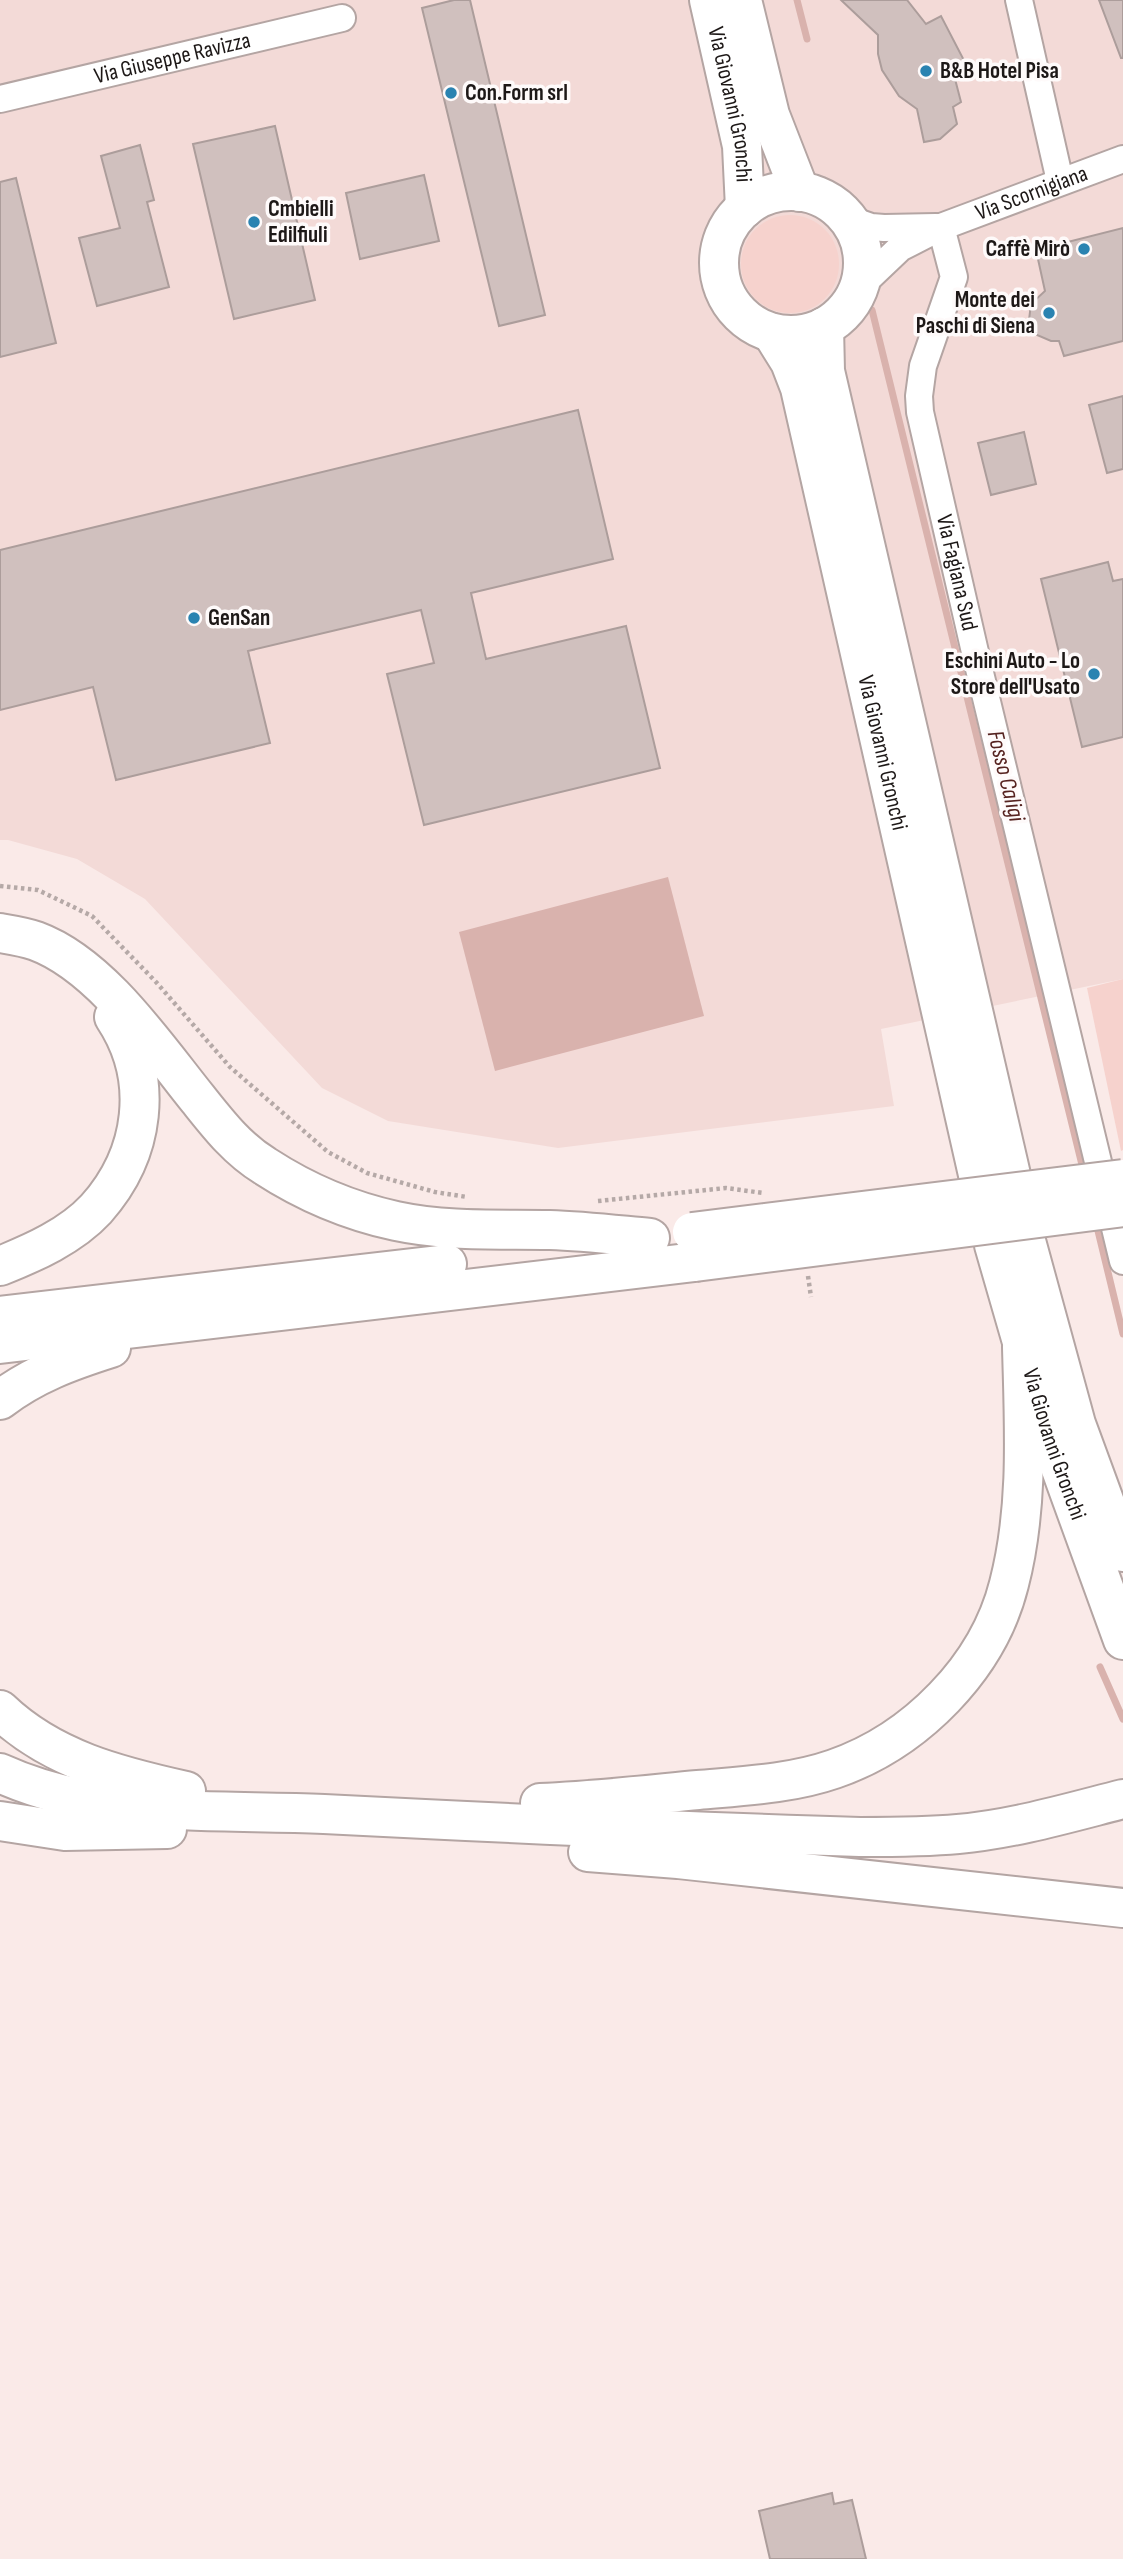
<svg xmlns="http://www.w3.org/2000/svg" width="1123" height="2559" font-family="'Sofia Sans Condensed',sans-serif">
<style>
.built{fill:#f3dad7}
.green{fill:#f6d2cd}
.water{fill:#d9b2ad}
.lines{fill:none;stroke-linecap:round;stroke-linejoin:round}
.stream{stroke:#d9b2ad;stroke-width:7}
.building{fill:#d0c0be;stroke:#ac9d9b;stroke-width:2}
.street-casing{stroke:#b4a5a3;stroke-width:30}
.primary-casing{stroke:#b4a5a3;stroke-width:42}
.highway-casing{stroke:#b4a5a3;stroke-width:42}
.path{stroke:#b5a9a7;stroke-width:4.5;stroke-dasharray:3.5 3.5;stroke-linecap:butt}
.street{stroke:#fff;stroke-width:26}
.primary{stroke:#fff;stroke-width:38}
.highway{stroke:#fff;stroke-width:38}
.highway-bridge-casing{stroke:#b4a5a3;stroke-width:42;stroke-linecap:butt}
.highway-bridge{stroke:#fff;stroke-width:38}
.poi-dot{fill:#2a83b1;stroke:#fefafa;stroke-width:2.5}
.labels{text-anchor:middle;dominant-baseline:central;stroke-width:7;stroke-linejoin:round;paint-order:stroke}
.street-label{font-size:23px;fill:#1d1817;stroke:#fefafa}
.poi-label{font-size:23px;font-weight:bold;fill:#1d1817;stroke:#fefafa;text-anchor:start}
.water-label{font-size:24px;font-style:italic;fill:#562320;stroke:#fefafa}
</style>
<rect width="100%" height="100%" fill="#faeae8"/>
<polygon class="built" points="0,0 1123,0 1123,979 881,1029 894,1106 558,1148 388,1121 322,1088 145,899 77,859 8,840 0,840"/>
<g class="green">
<circle cx="790" cy="264" r="49"/>
<polygon points="1123,979 1123,1150 1121,1151 1087,988"/>
</g>
<polygon class="water" points="668,877 704,1016 495,1071 459,932"/>
<g class="lines">
<g class="stream">
<polyline points="797,0 807,39"/>
<polyline points="872,310 1083,1169"/>
<polyline points="1098,1231 1123,1334"/>
<polyline points="1100,1667 1123,1719"/>
</g>
</g>
<g class="building">
<polygon points="454,0 470,0 545,315 499,326 422,8"/>
<polygon points="841,0 907,0 926,24 941,16 970,72 955,79 961,102 953,107 957,124 940,139 924,142 917,109 899,96 882,70 878,54 878,35"/>
<polygon points="1099,0 1123,0 1123,58 1121,58"/>
<polygon points="275,126 315,300 234,319 193,144"/>
<polygon points="140,145 154,200 147,202 169,287 97,306 79,238 120,228 101,156"/>
<polygon points="424,175 439,241 360,259 346,193"/>
<polygon points="16,178 56,343 0,357 0,182"/>
<polygon points="1123,228 1123,341 1064,356 1059,341 1051,341 1037,335 1029,320 1031,304 1045,291 1036,250"/>
<polygon points="1123,396 1123,469 1107,473 1089,405"/>
<polygon points="578,410 613,559 471,593 486,659 626,626 660,768 424,825 387,674 434,663 421,610 248,651 270,743 116,780 93,687 0,710 0,550"/>
<polygon points="1024,432 1036,484 991,495 978,443"/>
<polygon points="1108,562 1113,581 1123,579 1123,737 1082,747 1041,579"/>
<polygon points="832,2493 834,2504 852,2500 866,2559 770,2559 759,2511"/>
</g>
<g class="lines">
<defs>
<g id="street">
<polyline points="1019,0 1060,181"/>
<path id="s1" d="M0,99L342,18"/>
<polyline points="848,219 871,227 884,228 936,227"/>
<path id="s2" d="M941,227L954,277L923,366L919,396L920,412L975,652L1099,1166"/>
<path id="s3" d="M860,286L900,248L941,227L1123,159"/>
<polyline points="1115,1228 1123,1261"/>
</g>
<g id="primary">
<path id="s4" d="M709,0L742,146L745,208"/>
<polyline points="742,0 770,115 800,192"/>
<circle cx="791" cy="263" r="72"/>
<polyline points="824,327 825,371 1011,1175"/>
<path id="s5" d="M772,333L790,362L800,388L979,1179"/>
<polyline points="1026,1241 1076,1424 1123,1552"/>
<path id="s6" d="M994,1245L1050,1439L1123,1640"/>
</g>
<g id="highway">
<path d="M0,933C12,935 25,937 36,941C101,965 156,1047 198,1099C218,1124 237,1149 265,1166C305,1192 350,1211 396,1221C447,1232 499,1229 550,1230C583,1231 617,1235 650,1238"/>
<path d="M0,1266C33,1253 71,1236 96,1209C145,1154 155,1079 114,1017"/>
<polyline points="0,1316 447,1264"/>
<polyline points="0,1344 695,1262"/>
<path d="M0,1400C34,1374 70,1361 111,1348"/>
<path d="M0,1710C51,1759 118,1776 186,1791"/>
<path d="M0,1773C101,1819 216,1809 324,1814C502,1823 681,1832 860,1837C892,1837 925,1837 958,1834C1014,1829 1068,1813 1123,1799"/>
<path d="M540,1803C593,1801 645,1795 698,1790C743,1786 791,1784 834,1769C915,1741 988,1668 1009,1584C1029,1507 1024,1426 1022,1347"/>
<polyline points="0,1821 65,1831 167,1829"/>
<polyline points="588,1852 678,1859 1123,1908"/>
</g>
</defs>
<use href="#street" class="street-casing"/>
<use href="#primary" class="primary-casing"/>
<use href="#highway" class="highway-casing"/>
<g class="path">
<polyline points="0,886 38,890 92,916 156,982 230,1067 328,1152 367,1173 435,1192 467,1197"/>
<polyline points="598,1201 726,1188 763,1193"/>
<polyline points="808,1276 811,1297"/>
</g>
<use href="#street" class="street"/>
<use href="#primary" class="primary"/>
<use href="#highway" class="highway"/>
<defs>
<g id="highway-bridge">
<polyline points="692,1232 1123,1179"/>
<polyline points="695,1262 1123,1207"/>
</g>
</defs>
<use href="#highway-bridge" class="highway-bridge-casing"/>
<use href="#highway-bridge" class="highway-bridge"/>
</g>
<g class="poi-dot">
<circle cx="926" cy="71" r="7"/>
<circle cx="451" cy="93" r="7"/>
<circle cx="254" cy="222" r="7"/>
<circle cx="1084" cy="249" r="7"/>
<circle cx="1049" cy="313" r="7"/>
<circle cx="194" cy="618" r="7"/>
<circle cx="1094" cy="674" r="7"/>
</g>
<g class="labels">
<g class="street-label">
<text stroke="none"><textPath href="#s1" startOffset="177">Via Giuseppe Ravizza</textPath></text>
<text stroke="none"><textPath href="#s4" startOffset="107">Via Giovanni Gronchi</textPath></text>
<text stroke="none"><textPath href="#s3" startOffset="198">Via Scornigiana</textPath></text>
<text stroke="none"><textPath href="#s2" startOffset="357">Via Fagiana Sud</textPath></text>
<text stroke="none"><textPath href="#s5" startOffset="436">Via Giovanni Gronchi</textPath></text>
<text stroke="none"><textPath href="#s6" startOffset="208">Via Giovanni Gronchi</textPath></text>
</g>
<g class="poi-label">
<text x="940" y="71">B&amp;B Hotel Pisa</text>
<text x="465" y="93">Con.Form srl</text>
<text x="268" y="209">Cmbielli<tspan x="268" dy="26">Edilfiuli</tspan></text>
<text x="1070" y="249" text-anchor="end">Caffè Mirò</text>
<text x="1035" y="300" text-anchor="end">Monte dei<tspan x="1035" dy="26">Paschi di Siena</tspan></text>
<text x="208" y="618">GenSan</text>
<text x="1080" y="661" text-anchor="end">Eschini Auto - Lo<tspan x="1080" dy="26">Store dell'Usato</tspan></text>
</g>
<g class="water-label">
<text transform="translate(1006 776) rotate(76)">Fosso Caligi</text>
</g>
</g>
</svg>
